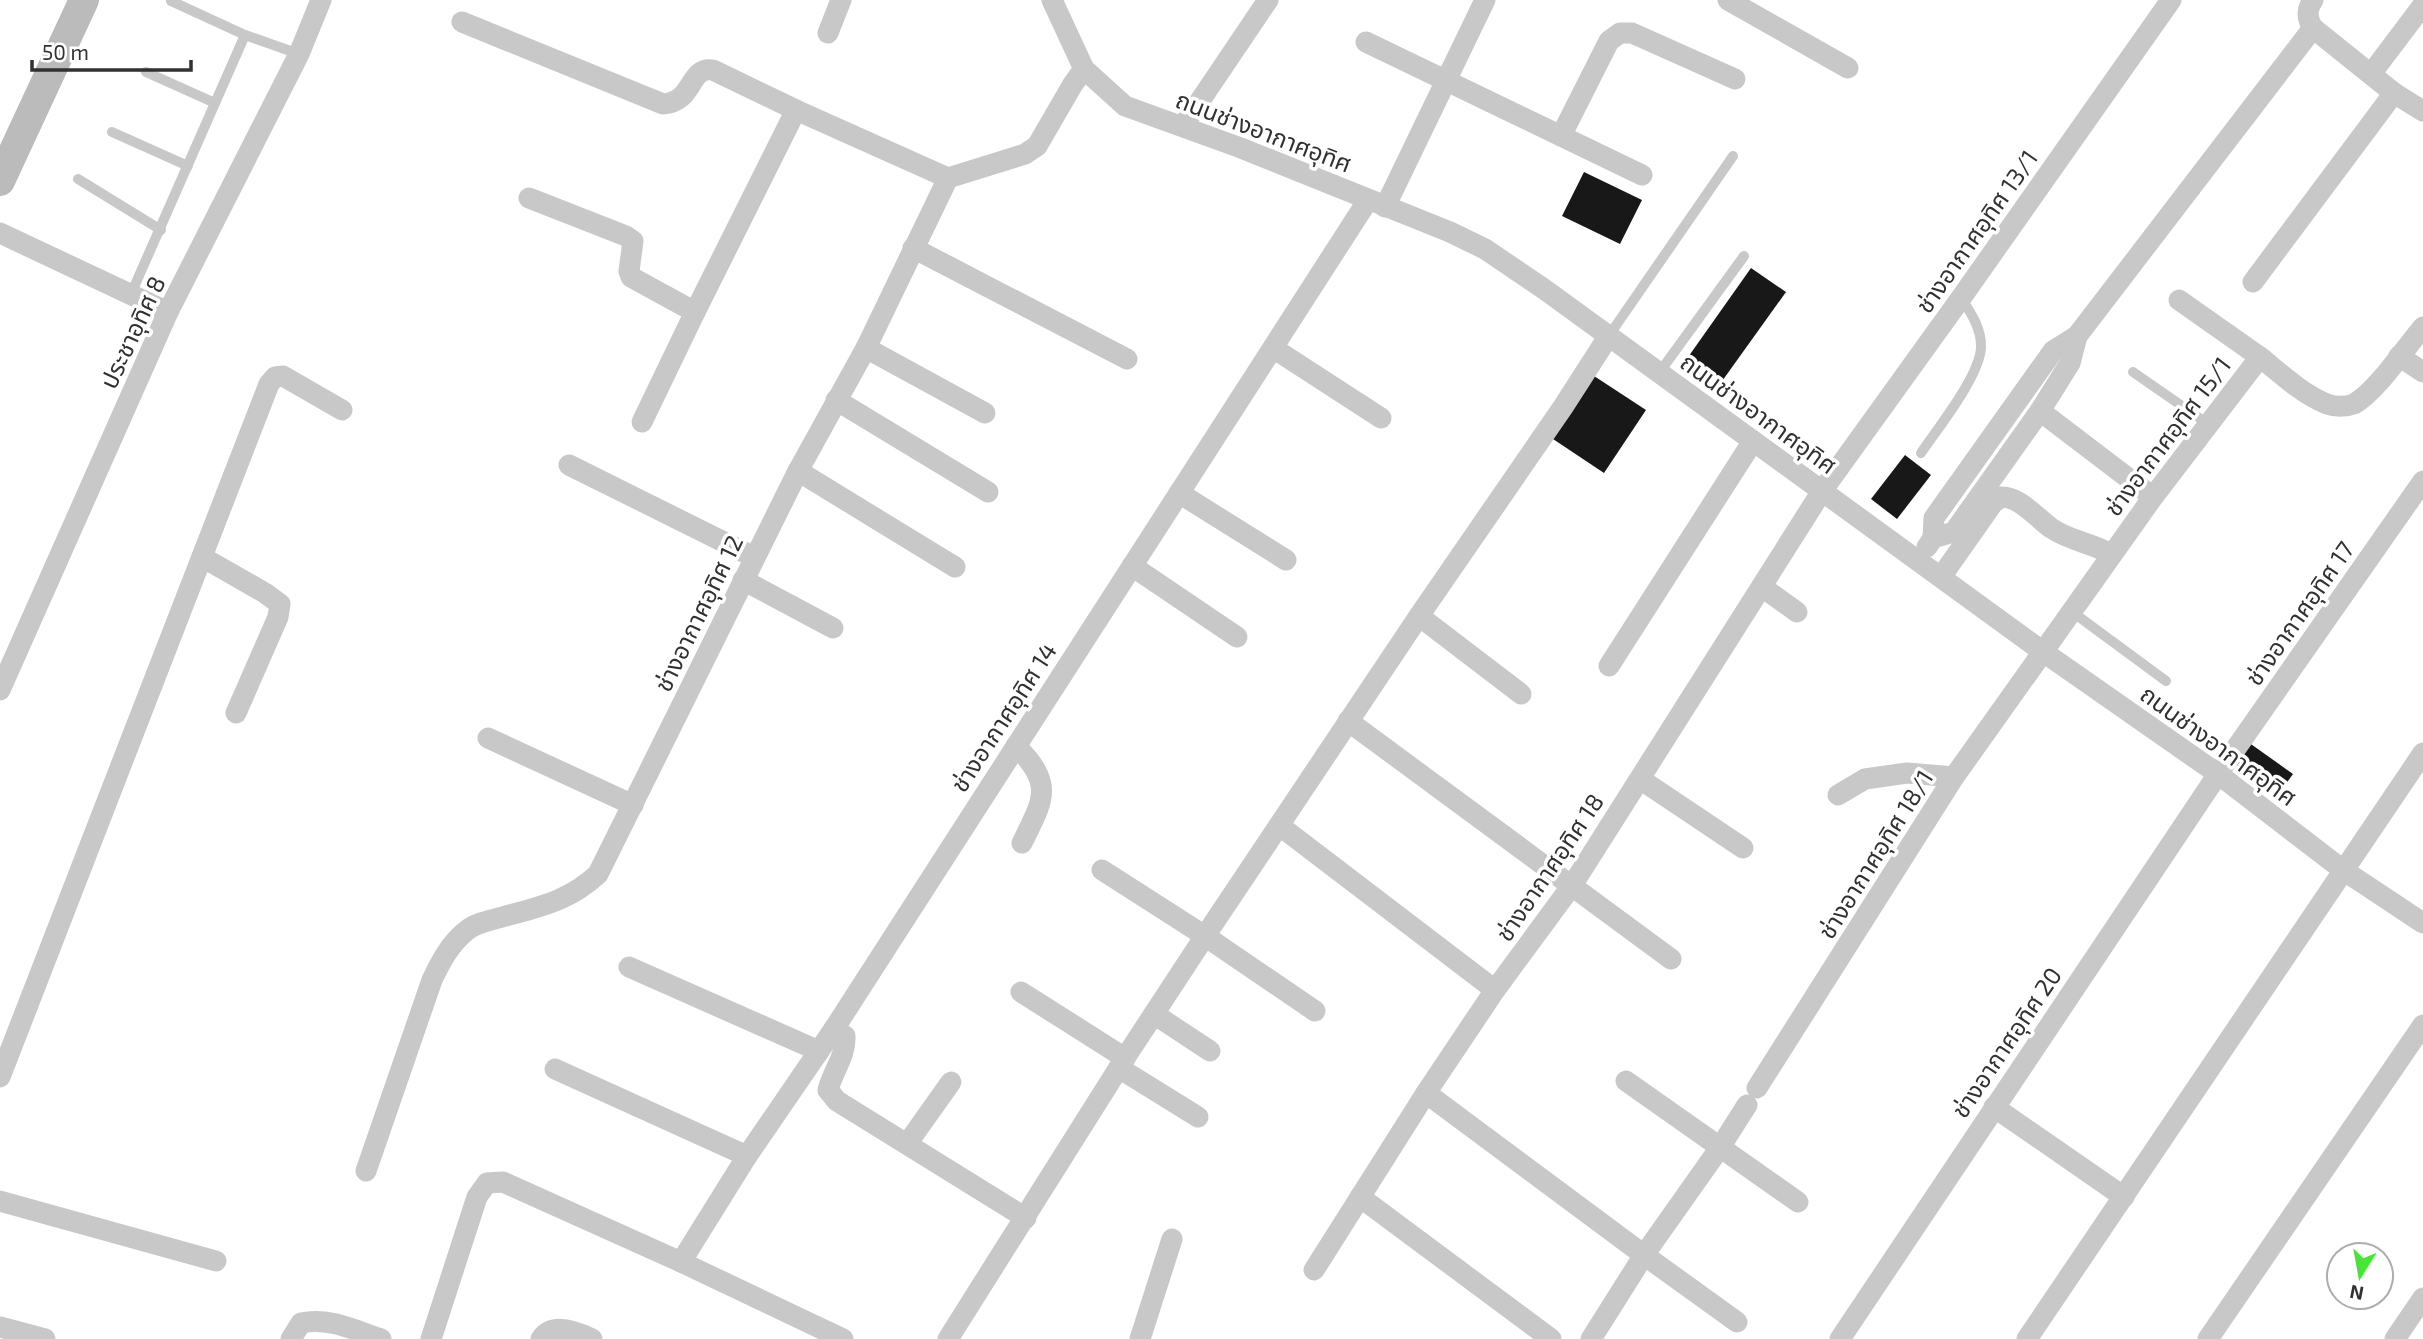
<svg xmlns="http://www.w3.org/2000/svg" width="2423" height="1339" font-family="'Exo 2','Noto Sans Thai',sans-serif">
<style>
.building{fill:#181818}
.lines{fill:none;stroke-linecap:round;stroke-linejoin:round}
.lane{stroke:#c8c8c8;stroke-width:10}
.street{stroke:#c8c8c8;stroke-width:21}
.secondary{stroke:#bbb;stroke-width:30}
.labels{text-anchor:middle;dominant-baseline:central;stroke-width:7;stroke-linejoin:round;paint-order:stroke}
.street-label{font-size:24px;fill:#313131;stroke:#fff}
</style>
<rect width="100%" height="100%" fill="#fff"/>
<g class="building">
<polygon points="1584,172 1642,200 1620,244 1562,216"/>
<polygon points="1751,268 1786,292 1720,384 1686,360"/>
<polygon points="1591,374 1646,410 1604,473 1550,437"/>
<polygon points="1905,455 1931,475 1897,519 1871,499"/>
<polygon points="2248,742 2293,774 2277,796 2233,763"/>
</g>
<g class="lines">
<g class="lane">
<polyline points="245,35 299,54"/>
<polyline points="146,72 215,103"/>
<polyline points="112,132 188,166"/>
<polyline points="78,179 161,230"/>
<polyline points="131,294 245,35 171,1"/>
<polyline points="1608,337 1733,156"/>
<polyline points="2133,372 2208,424"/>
<polyline points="1659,373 1744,256"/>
<path d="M1921,453C1938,428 1979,377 1981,348C1982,329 1971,313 1961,298"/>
<polyline points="2071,611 2166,681"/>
</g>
<g class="street">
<polyline points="1052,0 1084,69 1125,106 1241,148 1450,232 1485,249 1544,289 2042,651 2218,774 2343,870 2423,923"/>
<polyline points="1728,0 1848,68"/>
<path d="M2313,0C2306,10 2307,19 2313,28L2394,93L2423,111"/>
<path d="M462,22L663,104C695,102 688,66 713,70L796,110L948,178"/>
<polyline points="828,33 841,0"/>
<polyline points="1366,42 1642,175"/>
<polyline points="2371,74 2423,5"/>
<polyline points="1183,126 1268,0"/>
<polyline points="1561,136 1609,41 1620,33 1632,33 1735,79"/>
<polyline points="529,198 626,236 633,241 629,271 631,277 695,312 796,110"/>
<polyline points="1385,207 1485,0"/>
<polyline points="0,233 168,312"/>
<polyline points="913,248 1127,359"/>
<polyline points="2253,282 2394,93"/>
<polyline points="2179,300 2260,357"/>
<polyline points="866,348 985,413"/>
<polyline points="1273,348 1381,418"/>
<polyline points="2399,356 2423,372"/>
<polyline points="836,400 988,492"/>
<polyline points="2040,411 2153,497"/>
<polyline points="642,422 695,312"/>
<polyline points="569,465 754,557"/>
<polyline points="798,471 955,567"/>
<polyline points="1179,493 1286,560"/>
<polyline points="1933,538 1934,518 2053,351 2077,336 2313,28"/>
<polyline points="1927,547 1933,538 1954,532 2040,411 2070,363 2077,336"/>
<polyline points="202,557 265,593 280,604 278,617 236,713"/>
<polyline points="1132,566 1237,637"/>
<path d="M1941,577L1993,503L2001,497C2019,496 2037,518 2051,528C2070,541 2092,543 2111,554"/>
<polyline points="743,580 833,628"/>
<polyline points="1762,587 1797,612"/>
<polyline points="1419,616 1521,694"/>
<polyline points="1609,666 1753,441"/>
<polyline points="0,690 168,312 299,54 321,0"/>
<polyline points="1348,721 1671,959"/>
<polyline points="488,738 633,805"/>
<path d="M1016,746C1055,785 1043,800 1022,843"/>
<polyline points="1640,779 1743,848"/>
<polyline points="1838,795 1865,779 1907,773 1954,777"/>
<polyline points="1280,826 1495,990"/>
<polyline points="1102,870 1205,936 1315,1011"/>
<polyline points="629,967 819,1051"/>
<polyline points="1021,992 1125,1058"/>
<polyline points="1154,1014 1210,1051"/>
<path d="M834,1029L845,1036C846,1057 833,1070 828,1090L837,1101L1026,1218"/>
<polyline points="1119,1068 1198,1117"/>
<polyline points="555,1069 747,1156"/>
<polyline points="0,1077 269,384 275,377 283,376 342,410"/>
<polyline points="1626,1081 1798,1202"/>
<path d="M1757,1088L1954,777L2153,497L2260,357C2280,373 2302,394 2327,404C2335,407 2346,407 2354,404C2377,391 2405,348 2423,327"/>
<polyline points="1426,1093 1644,1255 1737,1322"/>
<polyline points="1994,1107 2124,1197"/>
<polyline points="907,1144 951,1082"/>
<path d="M366,1171L432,980C441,961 450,944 466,931C476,922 493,920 506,916C543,906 570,900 598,874L798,471L866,348L948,178L1025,154L1037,146L1073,84L1084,69"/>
<polyline points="1360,1197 1551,1339"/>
<polyline points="0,1201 216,1261"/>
<polyline points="681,1262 747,1156 834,1029 1368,200"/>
<polyline points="1314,1270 1426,1093 1495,990 1573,884 1822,491 1961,298 2171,0"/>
<polyline points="0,1327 45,1339"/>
<path d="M291,1339L301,1323C329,1317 354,1330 381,1339"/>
<polyline points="431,1339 477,1197 487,1183 503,1182 681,1262 843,1339"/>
<path d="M541,1339C552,1322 576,1331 592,1339"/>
<polyline points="948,1339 1125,1058 1205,936 1419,616 1563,407 1608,337"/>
<polyline points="1140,1339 1172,1239"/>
<polyline points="1591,1339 1644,1255 1721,1146 1747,1105"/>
<polyline points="1840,1339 2218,774 2423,481"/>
<polyline points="2027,1339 2423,753"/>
<polyline points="2208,1339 2423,1025"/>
<polyline points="2395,1339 2423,1298"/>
</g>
<polyline class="secondary" points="0,181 84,0"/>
</g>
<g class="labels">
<g class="street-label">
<text transform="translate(1264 131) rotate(21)">ถนนช่างอากาศอุทิศ</text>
<text transform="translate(1976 231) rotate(-55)">ช่างอากาศอุทิศ 13/1</text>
<text transform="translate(132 332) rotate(-65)">ประชาอุทิศ 8</text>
<text transform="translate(1759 413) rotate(36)">ถนนช่างอากาศอุทิศ</text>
<text transform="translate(2167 436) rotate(-53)">ช่างอากาศอุทิศ 15/1</text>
<text transform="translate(698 613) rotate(-64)">ช่างอากาศอุทิศ 12</text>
<text transform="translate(2299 613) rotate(-55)">ช่างอากาศอุทิศ 17</text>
<text transform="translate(1003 717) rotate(-57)">ช่างอากาศอุทิศ 14</text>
<text transform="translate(2219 745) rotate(36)">ถนนช่างอากาศอุทิศ</text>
<text transform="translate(1875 854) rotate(-58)">ช่างอากาศอุทิศ 18/1</text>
<text transform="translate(1549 867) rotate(-56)">ช่างอากาศอุทิศ 18</text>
<text transform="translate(2006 1042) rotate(-56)">ช่างอากาศอุทิศ 20</text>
</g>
</g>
<g transform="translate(2360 1276) rotate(191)"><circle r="33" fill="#ffffff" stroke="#adadad" stroke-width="2"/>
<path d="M0-5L12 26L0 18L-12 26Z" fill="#46e536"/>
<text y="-10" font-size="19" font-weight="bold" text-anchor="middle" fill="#313131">N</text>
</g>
<path d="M32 60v10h159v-10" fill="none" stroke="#313131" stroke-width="3.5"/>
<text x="42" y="60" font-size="21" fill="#313131" stroke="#ffffff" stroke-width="5" paint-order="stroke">50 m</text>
</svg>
